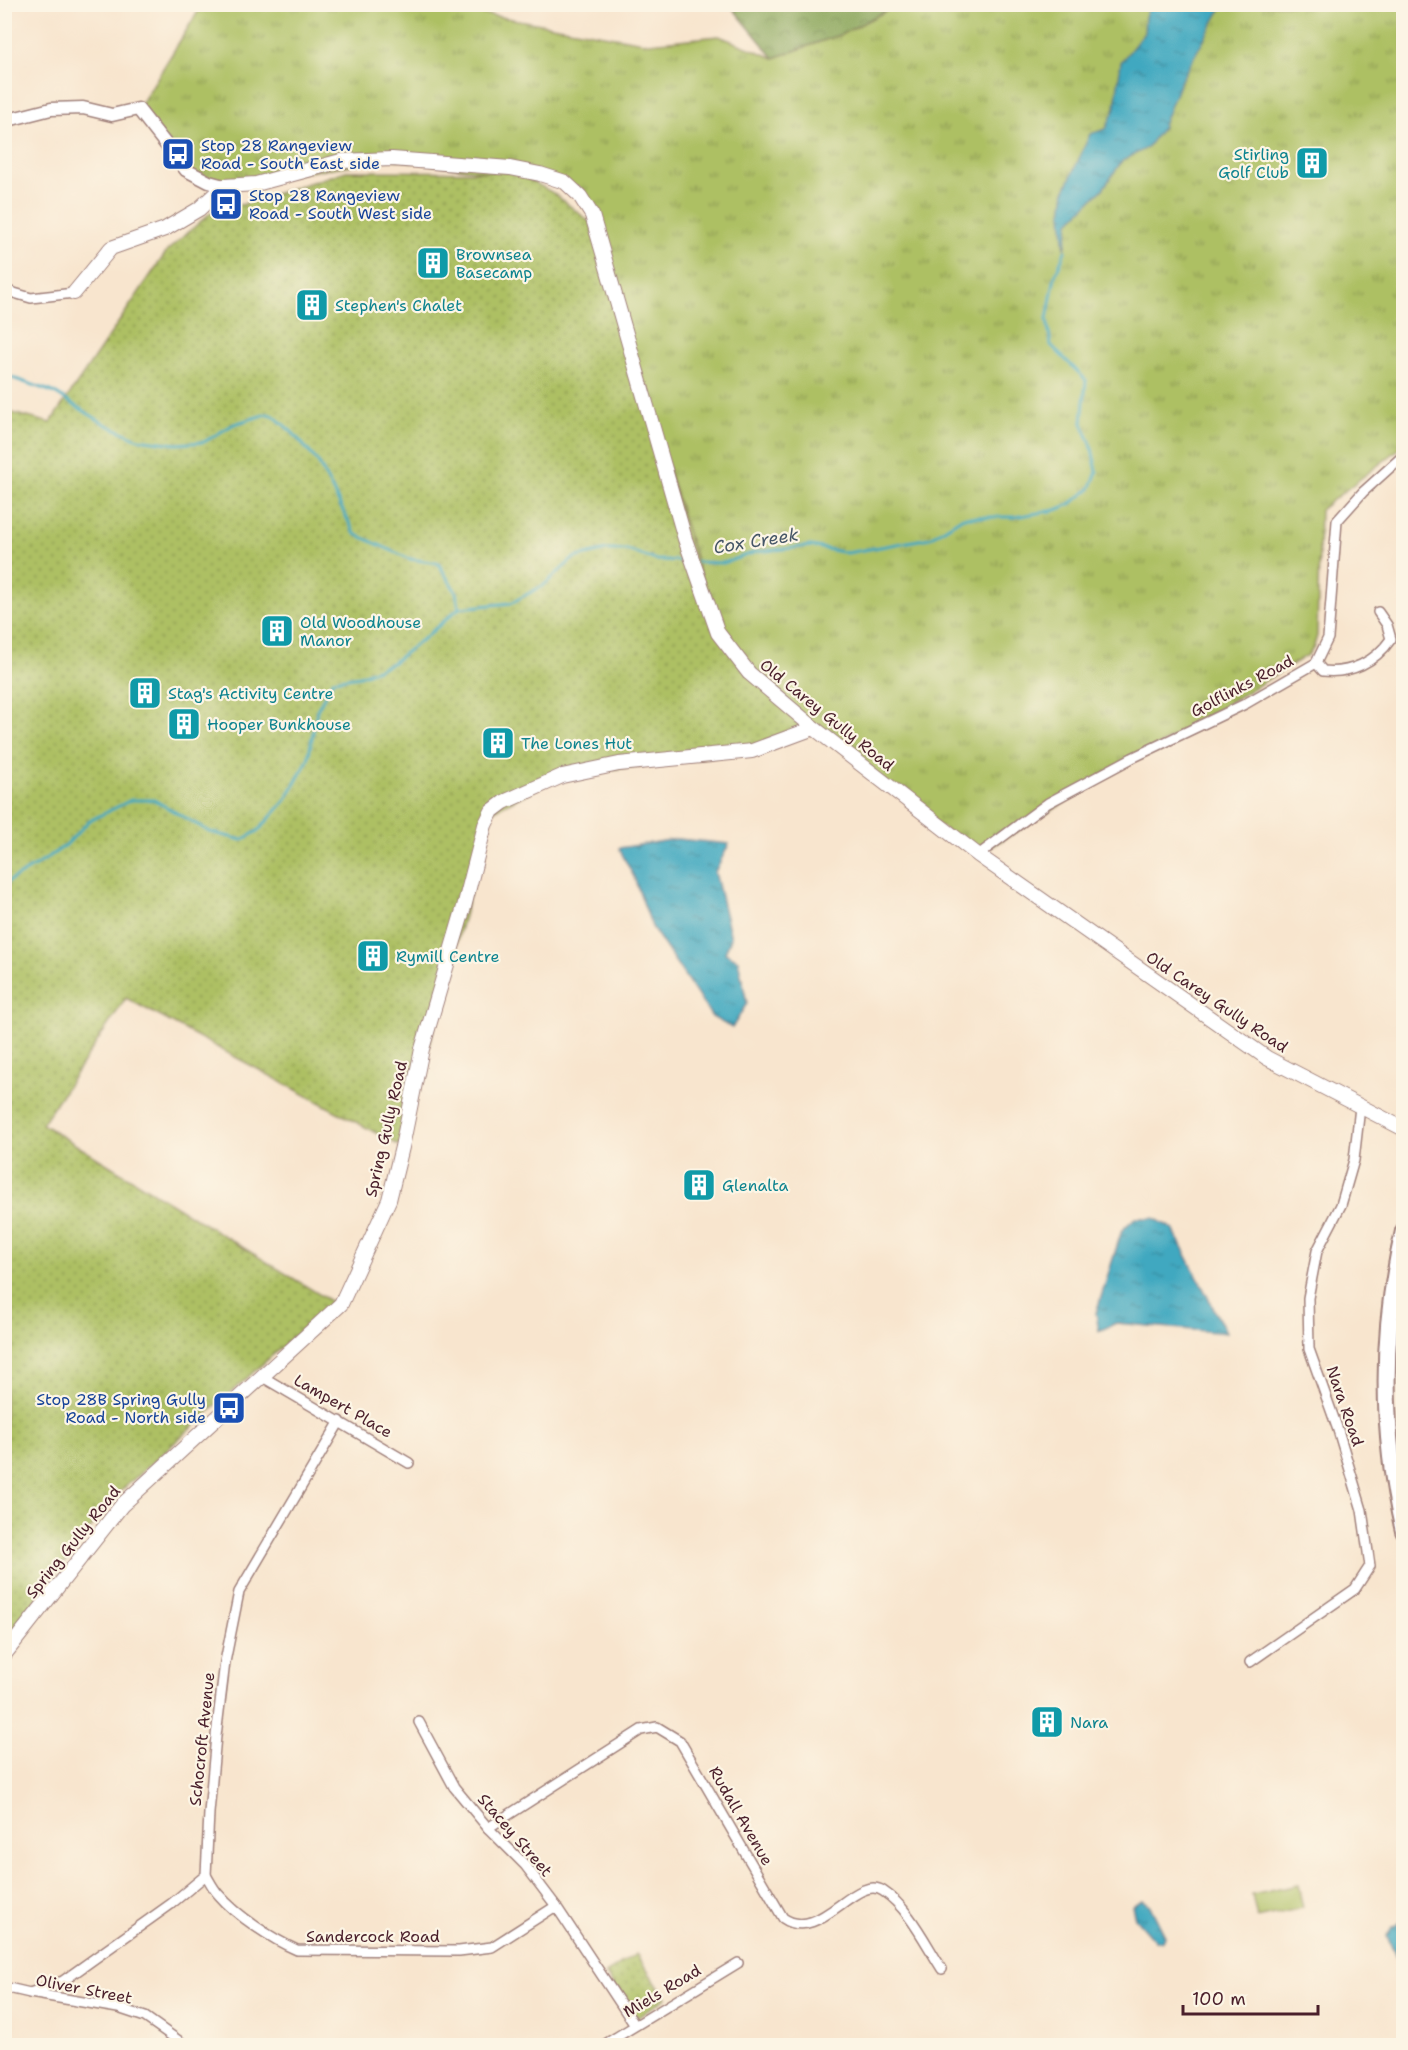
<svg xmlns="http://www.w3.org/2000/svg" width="1408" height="2050" font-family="'Shantell Sans',sans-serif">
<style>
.grass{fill:url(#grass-tufts);stroke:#7c7048;stroke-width:1.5}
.forest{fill:url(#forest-crowns);stroke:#6a6242;stroke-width:1.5}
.park{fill:url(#park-dots);stroke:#7c7048;stroke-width:1.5}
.pitch{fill:#adc064;stroke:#7c7048;stroke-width:1.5}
.water{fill:url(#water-ripples);stroke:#456476;stroke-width:1.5}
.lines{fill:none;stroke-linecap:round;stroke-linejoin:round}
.stream{stroke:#40a8c0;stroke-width:3}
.minor-casing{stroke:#a1827c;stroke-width:12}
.tertiary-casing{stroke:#a1827c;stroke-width:15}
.secondary-casing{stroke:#a1827c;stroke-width:16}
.motorway-casing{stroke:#a1827c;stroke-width:20}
.minor{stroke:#fff;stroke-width:9}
.tertiary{stroke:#fff;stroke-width:12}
.secondary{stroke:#fff;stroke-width:14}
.motorway{stroke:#fff;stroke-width:16}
.labels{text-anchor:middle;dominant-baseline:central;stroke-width:4.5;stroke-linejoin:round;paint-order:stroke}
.transit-label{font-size:16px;fill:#164399;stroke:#fcf5e5;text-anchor:start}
.culture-label{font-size:16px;fill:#0d838f;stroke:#fcf5e5;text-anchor:start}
.street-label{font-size:16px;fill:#4a1f2b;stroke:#fcf5e5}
.water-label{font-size:18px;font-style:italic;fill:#465667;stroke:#fcf5e5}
</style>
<defs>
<pattern id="grass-tufts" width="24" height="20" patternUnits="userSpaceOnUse" patternTransform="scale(1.5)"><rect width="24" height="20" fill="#adc064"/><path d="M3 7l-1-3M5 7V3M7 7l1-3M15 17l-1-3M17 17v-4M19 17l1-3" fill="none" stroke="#8f9b53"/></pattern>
<pattern id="forest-crowns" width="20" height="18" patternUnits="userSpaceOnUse" patternTransform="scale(1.5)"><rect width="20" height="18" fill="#8aa65a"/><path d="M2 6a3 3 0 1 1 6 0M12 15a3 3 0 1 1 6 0" fill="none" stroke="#73874b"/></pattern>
<pattern id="park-dots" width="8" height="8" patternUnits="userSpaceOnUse" patternTransform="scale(1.5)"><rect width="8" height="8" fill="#adc064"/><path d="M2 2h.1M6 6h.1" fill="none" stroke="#8f9b53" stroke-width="1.8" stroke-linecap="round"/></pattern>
<pattern id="water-ripples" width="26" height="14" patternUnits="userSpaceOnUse" patternTransform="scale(1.5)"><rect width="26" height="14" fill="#40a8c0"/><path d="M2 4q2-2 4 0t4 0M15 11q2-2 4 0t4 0" fill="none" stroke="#38889c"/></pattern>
</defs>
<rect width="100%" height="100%" fill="#fcf5e5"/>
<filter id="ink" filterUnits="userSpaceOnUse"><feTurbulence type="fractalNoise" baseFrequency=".0167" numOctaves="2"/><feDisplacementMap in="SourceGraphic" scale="12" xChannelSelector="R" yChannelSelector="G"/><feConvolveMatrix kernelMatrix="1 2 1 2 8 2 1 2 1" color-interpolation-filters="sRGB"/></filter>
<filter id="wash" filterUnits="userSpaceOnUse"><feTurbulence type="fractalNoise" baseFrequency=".008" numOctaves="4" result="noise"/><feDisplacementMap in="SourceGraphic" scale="24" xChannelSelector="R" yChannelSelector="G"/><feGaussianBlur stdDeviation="1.35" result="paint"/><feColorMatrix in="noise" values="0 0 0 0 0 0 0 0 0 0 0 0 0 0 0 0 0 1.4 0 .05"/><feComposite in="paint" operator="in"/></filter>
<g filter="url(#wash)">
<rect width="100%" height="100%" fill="#f8e5ce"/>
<polygon class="grass" points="1003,4 1403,5 1403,446 1320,510 1317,636 1314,646 1308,655 978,855 814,728 718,633 592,215 565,182 392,159 222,185 186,170 138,109 202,5 432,5 649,43 719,36 774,58 842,34 897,5 973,5 990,13"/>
<polygon class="forest" points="730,5 897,5 842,34 774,58"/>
<g class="park">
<polygon points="346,171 516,172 555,194 591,223 718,633 814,728 752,751 562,776 492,811 402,1147 126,998 42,1124 332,1302 116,1495 5,1641 5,411 50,423 167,251 224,201 241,205"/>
<polygon points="636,1954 666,1998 634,2020 606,1974"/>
</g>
<polygon class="pitch" points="1298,1885 1303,1908 1257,1918 1252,1895"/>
<g class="water">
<polygon points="1150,5 1223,5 1180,82 1162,128 1147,148 1122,161 1103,189 1069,222 1065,251 1062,214 1065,190 1090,134 1106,129 1115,108 1121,62 1144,33 1145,17"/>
<polygon points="677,839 729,844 715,872 731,938 725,953 738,960 747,1003 732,1028 712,1017 652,927 634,877 619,848"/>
<polygon points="1135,1218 1154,1218 1173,1229 1226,1333 1116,1323 1099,1331 1096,1313 1122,1230"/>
<polygon points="1143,1900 1149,1904 1165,1936 1161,1941 1155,1941 1135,1918 1132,1906"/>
<polygon points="1403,1921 1404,1921 1403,1963 1396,1957 1387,1936 1392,1927"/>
</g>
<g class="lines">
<g class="stream">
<polyline points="4,375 53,392 105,424 138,439 176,444 204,442 234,424 267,414 274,416 293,433 318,462 355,534 410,559 438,563 456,592 459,608"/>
<polyline points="697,562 723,563 756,552 811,546 847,553 930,538 963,517 1014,517 1056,510 1070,504 1090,489 1097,472 1091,444 1082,423 1086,380 1051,345 1047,319 1055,276 1065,251"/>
<polyline points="4,884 40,863 66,845 89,821 131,800 154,800 210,832 242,840 258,831 285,801 308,760 317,710 333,680 360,676 392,663 428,635 459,608 511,603 544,585 574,558 606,550 627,550 656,560 687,561"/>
</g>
</g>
</g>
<g filter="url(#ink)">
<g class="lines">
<defs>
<g id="minor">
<polyline points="4,290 31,298 74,293"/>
<path d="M1316,663L1323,671C1351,674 1375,662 1391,639L1387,625L1378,612"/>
<polyline points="978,855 1048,803 1132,758 1245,704 1316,663 1328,638 1337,521 1363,492 1404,455"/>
<polyline points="261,1376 409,1463"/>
<polyline points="1250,1662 1355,1589 1370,1566 1362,1510 1338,1430 1309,1349 1308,1298 1317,1251 1341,1205 1354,1160 1360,1107"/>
<polyline points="419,1722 454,1787 488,1828 525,1865 556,1906 634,2024"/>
<path d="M488,1828L641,1730L657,1727L680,1741L783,1918C820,1944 855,1873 883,1891C909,1908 925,1943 942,1969"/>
<path d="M206,1875C210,1882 214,1890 219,1895C237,1916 272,1939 297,1950L459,1951L492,1947L556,1906"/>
<polyline points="4,1987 30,1993 118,2008 145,2017 186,2046"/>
<polyline points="30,1993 63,1981 171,1904 206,1875 209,1813 216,1736 225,1662 239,1592 340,1421"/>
<polyline points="602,2046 738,1963"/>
</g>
<polyline id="tertiary" points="4,121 51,109 83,108 112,115 138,109 186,170 209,182 224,186"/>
<g id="secondary">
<polyline points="74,293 111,248 165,229 199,209 224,186 256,184 341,161 392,159 510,168 540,174 565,182 580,196 592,215 685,539 718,633 749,673 814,728 978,855 1267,1058 1404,1129"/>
<polyline points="4,1655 122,1505 341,1304 389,1200 402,1147 422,1049 464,907 485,825 492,811 504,802 562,776 619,764 752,751 814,728"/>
</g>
<path id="motorway" d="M1404,1231C1381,1330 1381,1432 1404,1531"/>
</defs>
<use href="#minor" class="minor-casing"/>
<use href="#tertiary" class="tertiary-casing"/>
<use href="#secondary" class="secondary-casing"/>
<use href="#motorway" class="motorway-casing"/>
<use href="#minor" class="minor"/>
<use href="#tertiary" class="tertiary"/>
<use href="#secondary" class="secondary"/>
<use href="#motorway" class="motorway"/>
</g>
</g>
<defs>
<symbol id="bus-square" viewBox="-11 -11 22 22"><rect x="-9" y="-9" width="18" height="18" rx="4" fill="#1a4fb4" stroke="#fcf5e5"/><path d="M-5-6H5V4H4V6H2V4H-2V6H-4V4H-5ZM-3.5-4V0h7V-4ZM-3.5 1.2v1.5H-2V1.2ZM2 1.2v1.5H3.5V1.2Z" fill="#fff"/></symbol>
<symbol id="building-square" viewBox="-11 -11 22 22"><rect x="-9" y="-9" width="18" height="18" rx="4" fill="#0f9aa8" stroke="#fcf5e5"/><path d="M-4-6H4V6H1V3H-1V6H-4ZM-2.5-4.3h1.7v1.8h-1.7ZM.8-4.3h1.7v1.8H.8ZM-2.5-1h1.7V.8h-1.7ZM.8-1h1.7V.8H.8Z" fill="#fff"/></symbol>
</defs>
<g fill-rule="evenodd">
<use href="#bus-square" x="159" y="135" width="38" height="38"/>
<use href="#building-square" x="1293" y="144" width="38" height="38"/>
<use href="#bus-square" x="207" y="185" width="38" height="38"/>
<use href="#building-square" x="414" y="244" width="38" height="38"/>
<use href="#building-square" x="293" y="286" width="38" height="38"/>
<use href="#building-square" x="258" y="612" width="38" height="38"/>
<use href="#building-square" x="126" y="674" width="38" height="38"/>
<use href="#building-square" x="165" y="705" width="38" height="38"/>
<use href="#building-square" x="479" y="724" width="38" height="38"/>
<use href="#building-square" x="354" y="937" width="38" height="38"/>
<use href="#building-square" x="680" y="1166" width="38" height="38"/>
<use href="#bus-square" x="210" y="1389" width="38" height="38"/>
<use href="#building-square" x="1028" y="1703" width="38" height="38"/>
</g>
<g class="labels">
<g class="transit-label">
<text x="201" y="145">Stop 28 Rangeview<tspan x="201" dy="18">Road - South East side</tspan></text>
<text x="249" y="195">Stop 28 Rangeview<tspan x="249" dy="18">Road - South West side</tspan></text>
<text x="206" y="1399" text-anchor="end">Stop 28B Spring Gully<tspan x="206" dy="18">Road - North side</tspan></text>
</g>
<g class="culture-label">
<text x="1289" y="154" text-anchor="end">Stirling<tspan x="1289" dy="18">Golf Club</tspan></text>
<text x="456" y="254">Brownsea<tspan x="456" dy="18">Basecamp</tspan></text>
<text x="335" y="305">Stephen's Chalet</text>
<text x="300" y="622">Old Woodhouse<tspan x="300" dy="18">Manor</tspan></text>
<text x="168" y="693">Stag's Activity Centre</text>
<text x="207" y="724">Hooper Bunkhouse</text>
<text x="521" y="743">The Lones Hut</text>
<text x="396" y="956">Rymill Centre</text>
<text x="722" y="1185">Glenalta</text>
<text x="1070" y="1722">Nara</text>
</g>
<g class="street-label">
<text transform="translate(1242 686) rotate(-28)">Golflinks Road</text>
<text transform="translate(827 715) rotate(39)">Old Carey Gully Road</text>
<text transform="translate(1217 1002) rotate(34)">Old Carey Gully Road</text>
<text transform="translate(386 1129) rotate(-77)">Spring Gully Road</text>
<text transform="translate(343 1406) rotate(30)">Lampert Place</text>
<text transform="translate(1345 1406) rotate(71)">Nara Road</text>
<text transform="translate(73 1542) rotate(-51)">Spring Gully Road</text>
<text transform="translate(202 1739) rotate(-84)">Schocroft Avenue</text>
<text transform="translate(741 1816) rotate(60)">Rudall Avenue</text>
<text transform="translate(515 1835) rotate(49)">Stacey Street</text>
<text x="373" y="1936">Sandercock Road</text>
<text transform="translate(84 1989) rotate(11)">Oliver Street</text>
<text transform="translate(662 1991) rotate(-31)">Miels Road</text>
</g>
<g class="water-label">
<text transform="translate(756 541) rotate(-9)">Cox Creek</text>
</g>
</g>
<rect width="1408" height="2050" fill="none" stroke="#fcf5e5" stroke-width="24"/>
<path d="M1183 2005v9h135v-9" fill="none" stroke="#4a1f2b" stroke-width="3"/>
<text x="1192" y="2005" font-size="18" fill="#4a1f2b" stroke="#fcf5e5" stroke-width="4.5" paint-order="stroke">100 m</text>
</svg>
